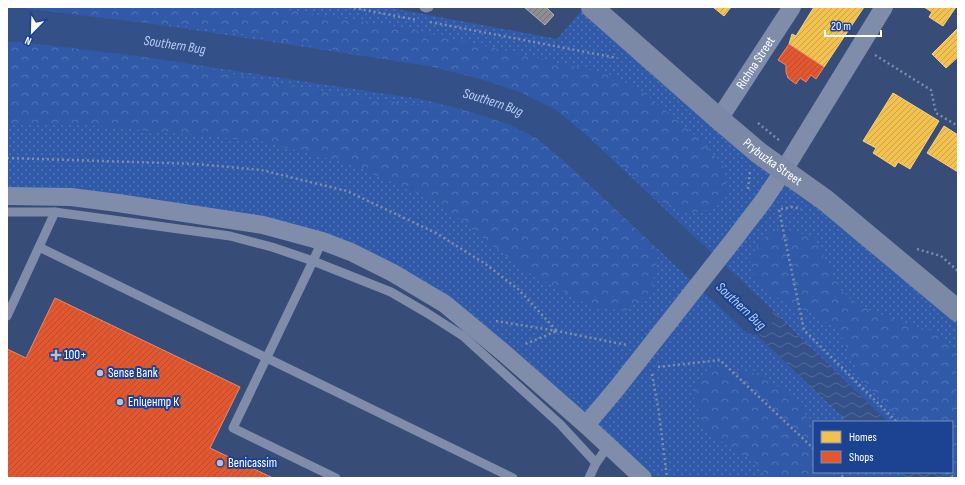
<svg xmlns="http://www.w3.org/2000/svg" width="965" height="485" font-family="'Sofia Sans Condensed',sans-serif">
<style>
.grass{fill:url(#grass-dots);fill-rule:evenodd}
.forest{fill:url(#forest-crowns)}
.water{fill:url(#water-waves)}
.homes{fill:url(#homes-hatch);stroke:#f6d483}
.shops{fill:url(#shops-hatch);stroke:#ec896d}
.industry{fill:url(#industry-hatch);stroke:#afafb3}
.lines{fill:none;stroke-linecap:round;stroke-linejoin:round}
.river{stroke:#345089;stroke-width:34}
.path{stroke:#7f8daa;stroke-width:2.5;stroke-dasharray:2 3;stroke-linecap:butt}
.lane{stroke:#7f8daa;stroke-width:9}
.street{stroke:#7f8daa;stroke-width:18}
.secondary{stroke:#7b88a6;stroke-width:22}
.poi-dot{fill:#b9c0cf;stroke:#1c4392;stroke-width:1.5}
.labels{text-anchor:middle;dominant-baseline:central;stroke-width:4;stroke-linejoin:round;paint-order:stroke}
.street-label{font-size:13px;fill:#fff;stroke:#1c4392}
.poi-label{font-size:13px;fill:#fff;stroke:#1c4392;text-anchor:start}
.water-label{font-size:14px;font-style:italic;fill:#b9cef5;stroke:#1c4392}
</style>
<defs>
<pattern id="grass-dots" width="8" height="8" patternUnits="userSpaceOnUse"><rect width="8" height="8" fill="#305aa8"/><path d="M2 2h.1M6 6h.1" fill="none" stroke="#4f73b5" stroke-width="1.8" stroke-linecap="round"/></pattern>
<pattern id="forest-crowns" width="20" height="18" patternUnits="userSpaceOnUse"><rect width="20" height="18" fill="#305aa8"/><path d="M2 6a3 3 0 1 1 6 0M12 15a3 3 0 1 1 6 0" fill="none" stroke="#4f73b5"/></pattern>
<pattern id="water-waves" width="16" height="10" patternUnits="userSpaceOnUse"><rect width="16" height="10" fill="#345089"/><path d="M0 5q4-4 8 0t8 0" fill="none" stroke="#526a9b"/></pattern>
<pattern id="homes-hatch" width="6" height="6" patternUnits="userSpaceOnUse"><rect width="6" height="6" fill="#f2c14e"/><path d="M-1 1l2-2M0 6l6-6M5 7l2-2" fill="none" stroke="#c8a44e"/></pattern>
<pattern id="shops-hatch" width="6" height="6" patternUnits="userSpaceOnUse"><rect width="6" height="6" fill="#e4572e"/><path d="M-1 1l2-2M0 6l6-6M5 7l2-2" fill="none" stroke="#af5338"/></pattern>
<pattern id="industry-hatch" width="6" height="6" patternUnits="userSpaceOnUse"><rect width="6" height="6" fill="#8d8d92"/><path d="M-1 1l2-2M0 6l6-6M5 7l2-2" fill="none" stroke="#76767a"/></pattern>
</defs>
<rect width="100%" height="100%" fill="#374c77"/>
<g class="grass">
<polygon points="7,7 386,7 557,39 582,10 773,173 758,196 586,414 354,244 7,189"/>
<path d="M785,183L885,261L958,322V478H655L597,424ZM814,422H952V472H814Z"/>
</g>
<g class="forest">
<polygon points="7,7 269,7 410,29 612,75 643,92 703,142 723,166 727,191 715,209 686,213 650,196 623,165 566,126 499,89 443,69 209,28 24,11 7,12"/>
<polygon points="7,39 107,48 281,84 382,101 451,107 507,122 547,143 603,191 648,236 658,257 651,291 628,310 594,308 527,272 436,201 350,164 260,141 65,123 7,124"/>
<polygon points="778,228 814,237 841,290 856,304 888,318 933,331 958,352 958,473 952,468 952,422 902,422 859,376 839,331 817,316 782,301 756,281 750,262 761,240"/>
<polygon points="719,367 762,375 802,402 814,444 814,472 829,472 835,478 769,478 757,464 716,438 702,426 693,394 701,375"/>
</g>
<g class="water">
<polygon points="733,272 888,422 848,422 715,295"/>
<polygon points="900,472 938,472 945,478 906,478"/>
</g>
<g class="homes">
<polygon points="713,7 731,7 724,16"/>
<polygon points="814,7 864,7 824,67 789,44 792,34 796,36"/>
<polygon points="924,7 956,7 943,26 929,17 932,12"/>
<polygon points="958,28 958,57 946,68 932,54"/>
<polygon points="893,93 939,121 910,169 898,162 895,167 873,153 876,148 863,141"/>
<polygon points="944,126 958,135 958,172 927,153"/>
</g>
<g class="shops">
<polygon points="789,44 824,67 816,79 811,75 806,82 800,78 796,84 788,78 786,72 786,65 778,60"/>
<polygon points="55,298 240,387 210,448 273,478 7,478 7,349 26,358"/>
</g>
<polygon class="industry" points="524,7 546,7 554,15 545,25"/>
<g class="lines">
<path class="river" id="s1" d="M7,25H22L153,41L427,83L474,95L514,108L546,124L572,145L756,318"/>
<g class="path">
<polyline points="349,7 417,20"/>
<polyline points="430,22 617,58"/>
<polyline points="875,55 931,90 936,113 958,126"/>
<polyline points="758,123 780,141"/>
<polyline points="7,158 197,164 261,170 347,191 436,233 484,263 518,289 557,331 523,345"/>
<polyline points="748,189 750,172"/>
<polyline points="781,209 792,207 801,209"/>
<polyline points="779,210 804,330 897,422"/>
<polyline points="917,249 941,256 958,271"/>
<polyline points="496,321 557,331 627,345"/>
<polyline points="658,367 720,360 814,449"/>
<polyline points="652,374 659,413 667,478"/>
<polyline points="838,472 844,478"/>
<polyline points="948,472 954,478"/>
</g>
<g class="lane">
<polyline points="424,7 426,8 429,7"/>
<polyline points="7,212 55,212 230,236 272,247 313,261 233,428 336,478"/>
<polyline points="322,241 313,261 391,292 427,313 463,336 560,424 596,463"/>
<polyline points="39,247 55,212"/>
<polyline points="7,316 39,247 513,478"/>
<polyline points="589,478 596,463 609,445"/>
</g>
<g class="street">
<path id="s2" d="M719,119L792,7"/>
<polyline points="7,196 71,197 118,203 263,225 322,241 351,252 393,273 445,304 504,353 586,425 643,478"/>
<polyline points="586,425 617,388 735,238 764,200 784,170 884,7"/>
</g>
<path class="secondary" id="s3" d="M592,7L719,119L759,153L825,200L958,311"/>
</g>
<g class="poi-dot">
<path d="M54 349h4v4h4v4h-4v4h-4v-4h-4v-4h4z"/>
<circle cx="100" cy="373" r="4"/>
<circle cx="120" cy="402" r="4"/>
<circle cx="220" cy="463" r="4"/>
</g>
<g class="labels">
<g class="street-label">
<text stroke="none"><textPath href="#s2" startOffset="67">Richna Street</textPath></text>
<text stroke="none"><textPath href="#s3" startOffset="238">Prybuzka Street</textPath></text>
</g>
<g class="poi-label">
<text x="64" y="355">100+</text>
<text x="108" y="373">Sense Bank</text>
<text x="128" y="402">Епіцентр К</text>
<text x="228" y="463">Benicassim</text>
</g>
<g class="water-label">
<text stroke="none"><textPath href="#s1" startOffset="169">Southern Bug</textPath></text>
<text stroke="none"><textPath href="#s1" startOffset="493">Southern Bug</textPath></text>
<text transform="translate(741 306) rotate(43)">Southern Bug</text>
</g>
</g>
<rect width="965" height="485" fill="none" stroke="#ffffff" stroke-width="16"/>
<rect x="813" y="421" width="140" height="52" fill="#1c4392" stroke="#778ebe"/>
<rect x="821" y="431" width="20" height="12" fill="#f2c14e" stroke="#778ebe"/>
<text x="849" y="441" font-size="12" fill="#ffffff">Homes</text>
<rect x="821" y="451" width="20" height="12" fill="#e4572e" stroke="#778ebe"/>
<text x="849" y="461" font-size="12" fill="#ffffff">Shops</text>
<g transform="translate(32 32) rotate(203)" stroke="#1c4392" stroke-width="3" paint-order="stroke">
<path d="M0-3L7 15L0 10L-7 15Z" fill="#ffffff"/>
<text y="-6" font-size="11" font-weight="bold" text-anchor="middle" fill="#ffffff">N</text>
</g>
<path d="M825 30v6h56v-6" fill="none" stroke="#ffffff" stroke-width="2"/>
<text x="831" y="30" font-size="12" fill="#ffffff" stroke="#1c4392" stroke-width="3" paint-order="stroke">20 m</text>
</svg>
